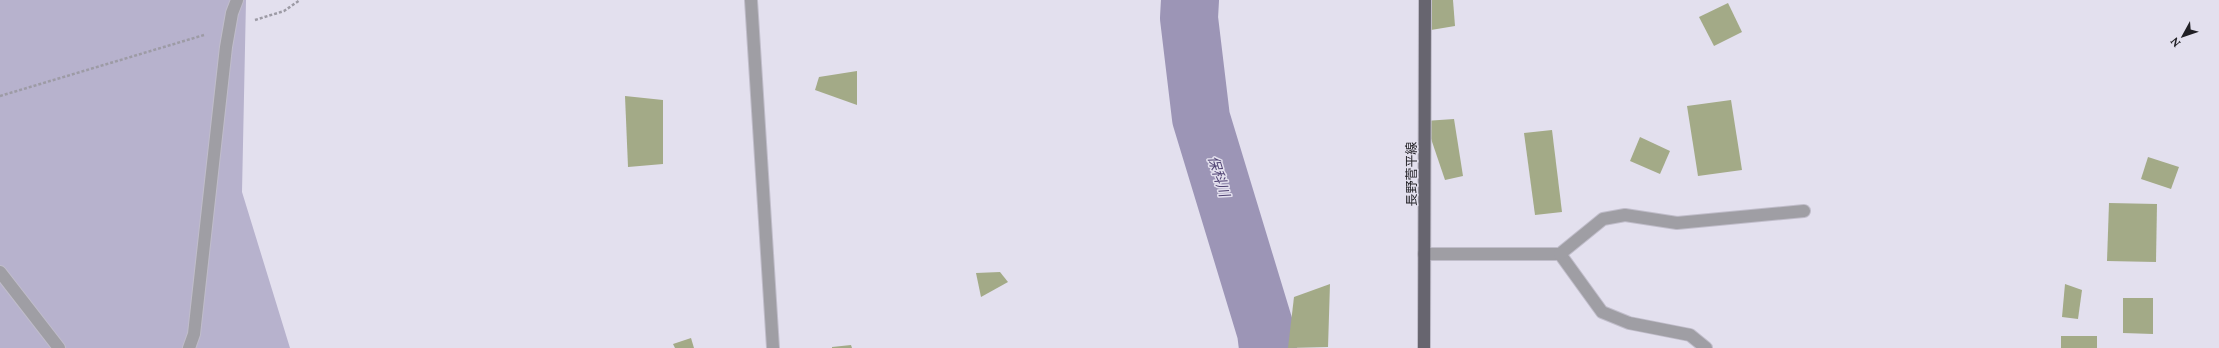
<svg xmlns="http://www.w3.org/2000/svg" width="2219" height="348" font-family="Lora,'Noto Sans JP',serif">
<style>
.green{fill:#b7b2cd}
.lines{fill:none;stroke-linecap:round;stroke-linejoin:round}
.river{stroke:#9c95b6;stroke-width:58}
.building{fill:#a3aa87}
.street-casing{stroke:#c0bdca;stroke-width:14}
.primary-casing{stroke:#c0bdca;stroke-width:14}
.path{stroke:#9d9ba5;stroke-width:2.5;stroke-dasharray:3 2;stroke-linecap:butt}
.street{stroke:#9f9ea4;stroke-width:12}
.primary{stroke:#67656f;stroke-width:12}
.labels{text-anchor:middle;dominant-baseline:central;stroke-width:3;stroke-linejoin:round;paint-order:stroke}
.street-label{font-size:13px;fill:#201f24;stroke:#e3e0ee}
.water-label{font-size:14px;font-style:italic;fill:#514474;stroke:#e3e0ee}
</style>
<rect width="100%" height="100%" fill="#e3e0ee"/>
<polygon class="green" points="0,0 246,0 242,192 290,348 0,348"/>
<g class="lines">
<polyline class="river" points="1190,0 1189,18 1201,118 1266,332 1268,348"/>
</g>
<g class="building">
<polygon points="1422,0 1453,0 1455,26 1425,31"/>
<polygon points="1728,3 1742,32 1714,46 1699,17"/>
<polygon points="857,71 857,105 815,90 819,77"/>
<polygon points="625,96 663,100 663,164 628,167"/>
<polygon points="1731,100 1742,170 1698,176 1687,106"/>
<polygon points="1454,119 1463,176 1445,180 1425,121"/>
<polygon points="1552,130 1562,212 1535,215 1524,133"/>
<polygon points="1640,137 1670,151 1660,174 1630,161"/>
<polygon points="2148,157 2179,167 2171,189 2141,179"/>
<polygon points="2109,203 2157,204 2156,262 2107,261"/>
<polygon points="1000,272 1008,282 981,297 976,273"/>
<polygon points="1330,284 1328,347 1288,348 1294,297"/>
<polygon points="2065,284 2082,290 2078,319 2062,317"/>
<polygon points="2123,298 2153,298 2153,334 2123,333"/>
<rect x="2061" y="336" width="36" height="12"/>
<polygon points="691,338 694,348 675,348 673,344"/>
<polygon points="851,345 852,348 832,348 832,347"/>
</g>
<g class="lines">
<defs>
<g id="street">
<polyline points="751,0 773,348"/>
<polyline points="1424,254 1560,254 1602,312 1629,323 1690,335 1706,348"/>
<polyline points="1560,254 1603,219 1625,215 1677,223 1804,211"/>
<polyline points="0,272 59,348"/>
<polyline points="189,348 194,334 226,47 232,13 237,0"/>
</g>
<polyline id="primary" points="1424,348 1425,0"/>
</defs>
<use href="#street" class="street-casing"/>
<use href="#primary" class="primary-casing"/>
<g class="path">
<polyline points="255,20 284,11 300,0"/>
<polyline points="0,96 204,35"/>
</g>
<use href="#street" class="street"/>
<use href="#primary" class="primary"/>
</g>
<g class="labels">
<g class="street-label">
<text transform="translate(1411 174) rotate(-90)">長野菅平線</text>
</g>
<g class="water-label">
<text transform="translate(1219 176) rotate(73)">保科川</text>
</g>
</g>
<g transform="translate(2183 36) rotate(230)" stroke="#e3e0ee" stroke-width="3" paint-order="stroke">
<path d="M0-3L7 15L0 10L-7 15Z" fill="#201f24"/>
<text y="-6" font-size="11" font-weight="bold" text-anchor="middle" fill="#201f24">N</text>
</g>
</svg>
